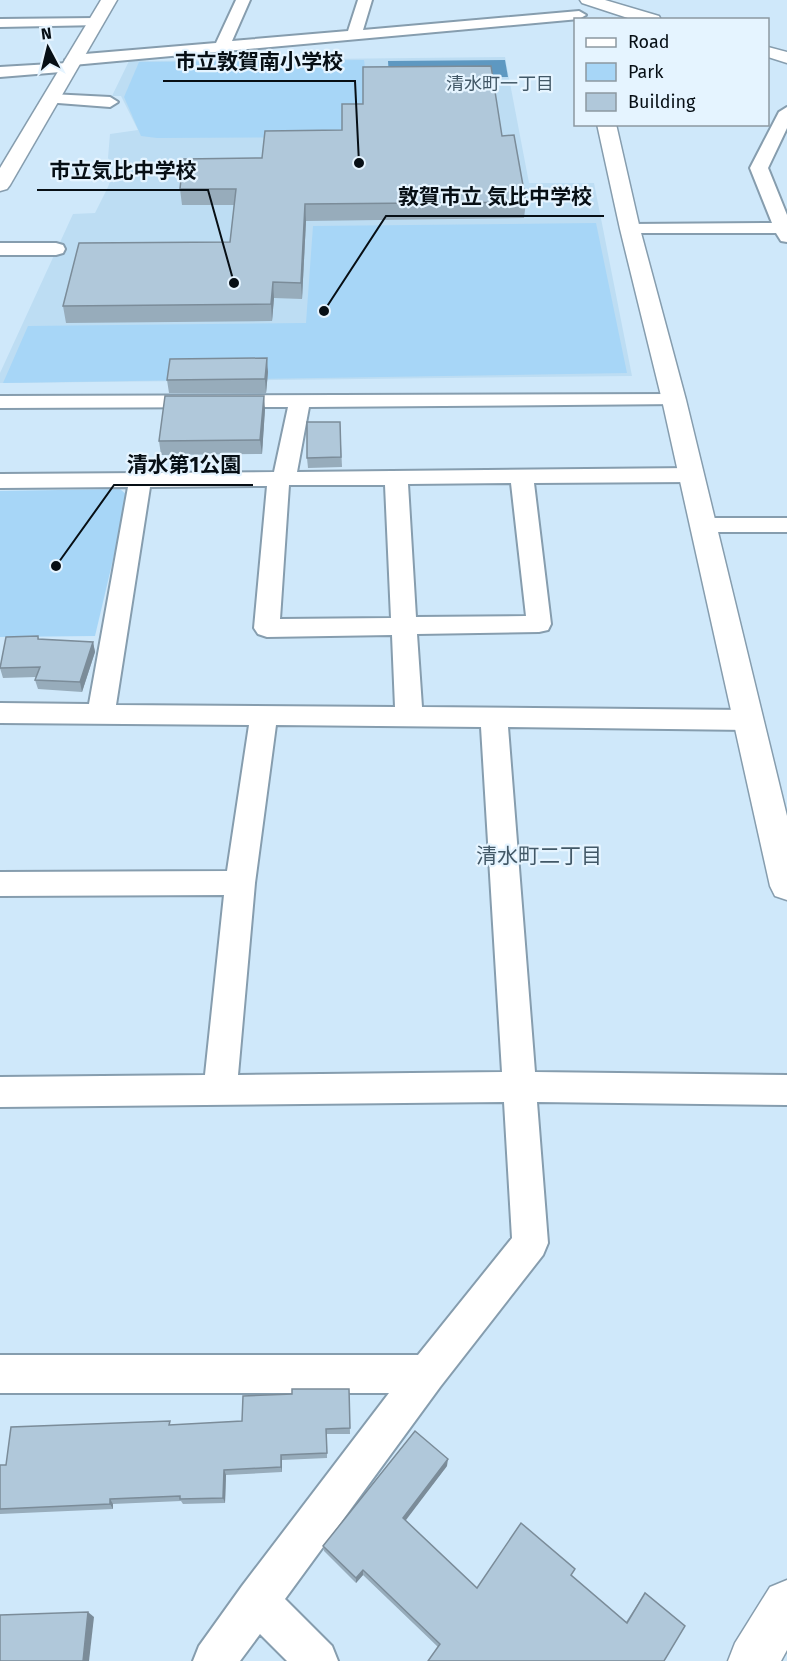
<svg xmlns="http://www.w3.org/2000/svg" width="787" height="1661" font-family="'Fira Sans','Noto Sans JP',sans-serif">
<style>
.built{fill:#bdddf3}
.green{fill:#a7d6f7}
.water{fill:#5e98c1}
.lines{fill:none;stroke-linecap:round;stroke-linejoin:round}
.minor-casing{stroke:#869dae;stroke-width:4}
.tertiary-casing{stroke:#869dae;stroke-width:3}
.minor{fill:#fff;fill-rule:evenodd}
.tertiary{fill:#fff;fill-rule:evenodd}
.wall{fill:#97acbb}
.shaded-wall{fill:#7b8c99}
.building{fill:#b0c8da;stroke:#7b8c99;stroke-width:1.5}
.labels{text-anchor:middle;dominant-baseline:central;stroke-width:4.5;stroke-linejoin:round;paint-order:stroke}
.far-neighbourhood-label{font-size:18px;fill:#425867;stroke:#e5f4ff}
.neighbourhood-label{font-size:21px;fill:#425867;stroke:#e5f4ff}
.leader{fill:none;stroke:#070f15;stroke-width:2}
.callout-dot{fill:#070f15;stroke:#e5f4ff;stroke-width:2}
.callout-label{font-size:21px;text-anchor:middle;font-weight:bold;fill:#070f15;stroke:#e5f4ff;stroke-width:4.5;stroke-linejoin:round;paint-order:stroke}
</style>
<rect width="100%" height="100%" fill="#cfe8fa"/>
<polygon class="built" points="505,57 529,183 594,183 632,376 0,383 0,373 73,214 95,213 108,187 115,167 108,158 110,134 138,130 121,96 112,96 129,61"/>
<g class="green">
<polygon points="364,60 371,120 343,137 157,138 141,136 124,97 139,62"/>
<polygon points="596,223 627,373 3,383 28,326 306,323 313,226"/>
<polygon points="120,489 128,496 95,636 0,637 0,491"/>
</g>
<polygon class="water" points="505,60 508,77 389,78 388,61"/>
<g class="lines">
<defs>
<g id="minor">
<polygon points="236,0 250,0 232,41 348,31 358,0 372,0 363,30 579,11 586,15 579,19 73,65 65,60 73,55 216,43"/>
<polygon points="96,18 101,19 103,22 101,25 0,27 0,19"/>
<polygon points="68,63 73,65 76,68 73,71 0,77 0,67"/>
<polygon points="51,94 110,97 118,102 110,107 45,102 43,99"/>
<polygon points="787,107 787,128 768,168 787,215 787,242 781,241 776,233 624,233 621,229 624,225 630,224 772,223 750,168 779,112"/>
<polygon points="0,243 56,243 63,245 65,249 63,253 56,255 0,255"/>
<path d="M674,394L681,396L685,400L681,404L309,407L297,472L692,468L700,470L703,475L700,480L692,482L534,483L551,624L548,630L539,632L417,634L422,707L748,710L757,713L761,720L757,727L748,730L508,727L535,1072L787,1075V1105L537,1102L548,1243L543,1255L440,1387L285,1599L332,1646L338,1661H287L260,1634L240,1661H193L199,1646L242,1586L389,1393H0V1355H418L512,1238L504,1102L0,1107V1077L205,1075L224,895L0,896V872L227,871L249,725L0,723V703L89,704L128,487L0,488V474L274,472L288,407L0,408V396ZM511,483L526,616L416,617L408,484ZM289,485H385L391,618L280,619ZM267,486L254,628L258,634L267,637L392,635L395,707L116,705L150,487ZM276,725L481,727L502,1072L238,1075L255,883Z"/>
<polygon points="703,518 787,518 787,532 703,532 695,530 691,525 695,520"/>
</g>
<g id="tertiary">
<polygon points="101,0 117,0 10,185 7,189 0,191 0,168"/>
<polygon points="580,0 605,0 659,16 661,20 634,20 582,3"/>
<polygon points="768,47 787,52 787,63 768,57"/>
<polygon points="597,124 616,124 640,229 686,400 787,816 787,900 775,896 770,886 662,400 620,229"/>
<polygon points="787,1580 787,1650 781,1661 728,1661 735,1643 770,1587"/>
</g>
</defs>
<use href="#minor" class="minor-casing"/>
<use href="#tertiary" class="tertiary-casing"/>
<use href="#minor" class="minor"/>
<use href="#tertiary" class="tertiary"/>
</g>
<g class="wall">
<polygon points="502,136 526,202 524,218 306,221 302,299 274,298 272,321 66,323 63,306 230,242 234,205 182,205 180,189 262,158"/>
<polygon points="268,372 266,393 169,393 167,380"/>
<polygon points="265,409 262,454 161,455 159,441"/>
<polygon points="340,422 342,467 308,468 307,458"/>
<polygon points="38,636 39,639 93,642 95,652 82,692 38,689 35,680 36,677 3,678 0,668"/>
<polygon points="349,1389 350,1434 327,1434 327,1458 282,1460 282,1472 226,1475 225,1503 183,1504 181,1501 113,1504 113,1509 0,1514 0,1465 6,1465 172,1425 242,1421 292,1394"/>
<polygon points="447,1466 405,1520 477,1588 571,1575 626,1622 645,1593 685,1626 438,1647 363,1575 356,1583 324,1551 323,1546"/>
</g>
<g class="shaded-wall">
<polygon points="305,204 306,221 302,299 301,283"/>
<polygon points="273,282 274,298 272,321 271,304"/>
<polygon points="267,358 268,372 266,393 265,379"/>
<polygon points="264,396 265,409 262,454 260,440"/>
<polygon points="93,642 95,652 82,692 80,682"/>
<polygon points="281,1455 282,1460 282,1472 281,1467"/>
<polygon points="448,1459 447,1466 403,1524 403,1518"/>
<polygon points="224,1470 226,1475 225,1503 223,1498"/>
<polygon points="110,1499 113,1504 113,1509 110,1504"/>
<polygon points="363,1570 363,1575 356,1583 356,1578"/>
<polygon points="88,1612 94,1617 89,1661 83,1661"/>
</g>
<g class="building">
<polygon points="491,66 502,136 514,135 526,202 305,204 301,283 273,282 271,304 63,306 79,243 230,242 236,189 180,189 183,159 262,158 265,131 342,130 342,104 363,104 363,67"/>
<polygon points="267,358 265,379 167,380 170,359"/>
<polygon points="165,396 264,396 260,440 159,441"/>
<polygon points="307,422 340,422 341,457 307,458"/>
<polygon points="38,636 38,639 93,642 80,682 35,680 40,667 0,668 6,637"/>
<polygon points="292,1389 349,1389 350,1428 326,1429 327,1453 281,1455 281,1467 224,1470 223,1498 180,1499 180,1496 110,1499 110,1504 0,1509 0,1465 6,1465 11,1427 170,1421 169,1425 242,1421 243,1396 292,1394"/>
<polygon points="415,1431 448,1459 403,1518 477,1588 521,1523 575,1569 571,1575 627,1623 645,1593 685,1626 664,1661 428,1661 440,1644 363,1570 356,1578 323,1546"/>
<polygon points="88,1612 83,1661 0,1661 0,1615"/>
</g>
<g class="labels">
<g class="far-neighbourhood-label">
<text x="500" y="84">清水町一丁目</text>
</g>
<g class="neighbourhood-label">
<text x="539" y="856">清水町二丁目</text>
</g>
</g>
<path class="leader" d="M359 163L355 81H163M234 283L208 190H37M324 311L386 216H604M56 566L114 485H253"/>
<g class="callout-dot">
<circle cx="359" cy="163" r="6"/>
<circle cx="234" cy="283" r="6"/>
<circle cx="324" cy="311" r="6"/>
<circle cx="56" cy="566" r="6"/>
</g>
<g class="callout-label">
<text x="259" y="69">市立敦賀南小学校</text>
<text x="123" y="178">市立気比中学校</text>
<text x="495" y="204">敦賀市立 気比中学校</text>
<text x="184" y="472">清水第1公園</text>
</g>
<rect x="574" y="18" width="195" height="108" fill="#e5f4ff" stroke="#8c98a1" stroke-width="1.5"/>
<rect x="586" y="38" width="30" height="9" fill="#ffffff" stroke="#8c98a1" stroke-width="1.5"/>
<text x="628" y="48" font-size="18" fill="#070f15">Road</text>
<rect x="586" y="63" width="30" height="18" fill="#a7d6f7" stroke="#8c98a1" stroke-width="1.5"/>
<text x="628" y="78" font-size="18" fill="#070f15">Park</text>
<rect x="586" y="93" width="30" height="18" fill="#b0c8da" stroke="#8c98a1" stroke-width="1.5"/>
<text x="628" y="108" font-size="18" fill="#070f15">Building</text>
<g transform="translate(48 48) rotate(353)" stroke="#e5f4ff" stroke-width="4.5" paint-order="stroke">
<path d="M0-4.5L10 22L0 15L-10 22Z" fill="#070f15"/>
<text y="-9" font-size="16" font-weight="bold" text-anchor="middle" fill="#070f15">N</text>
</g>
</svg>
